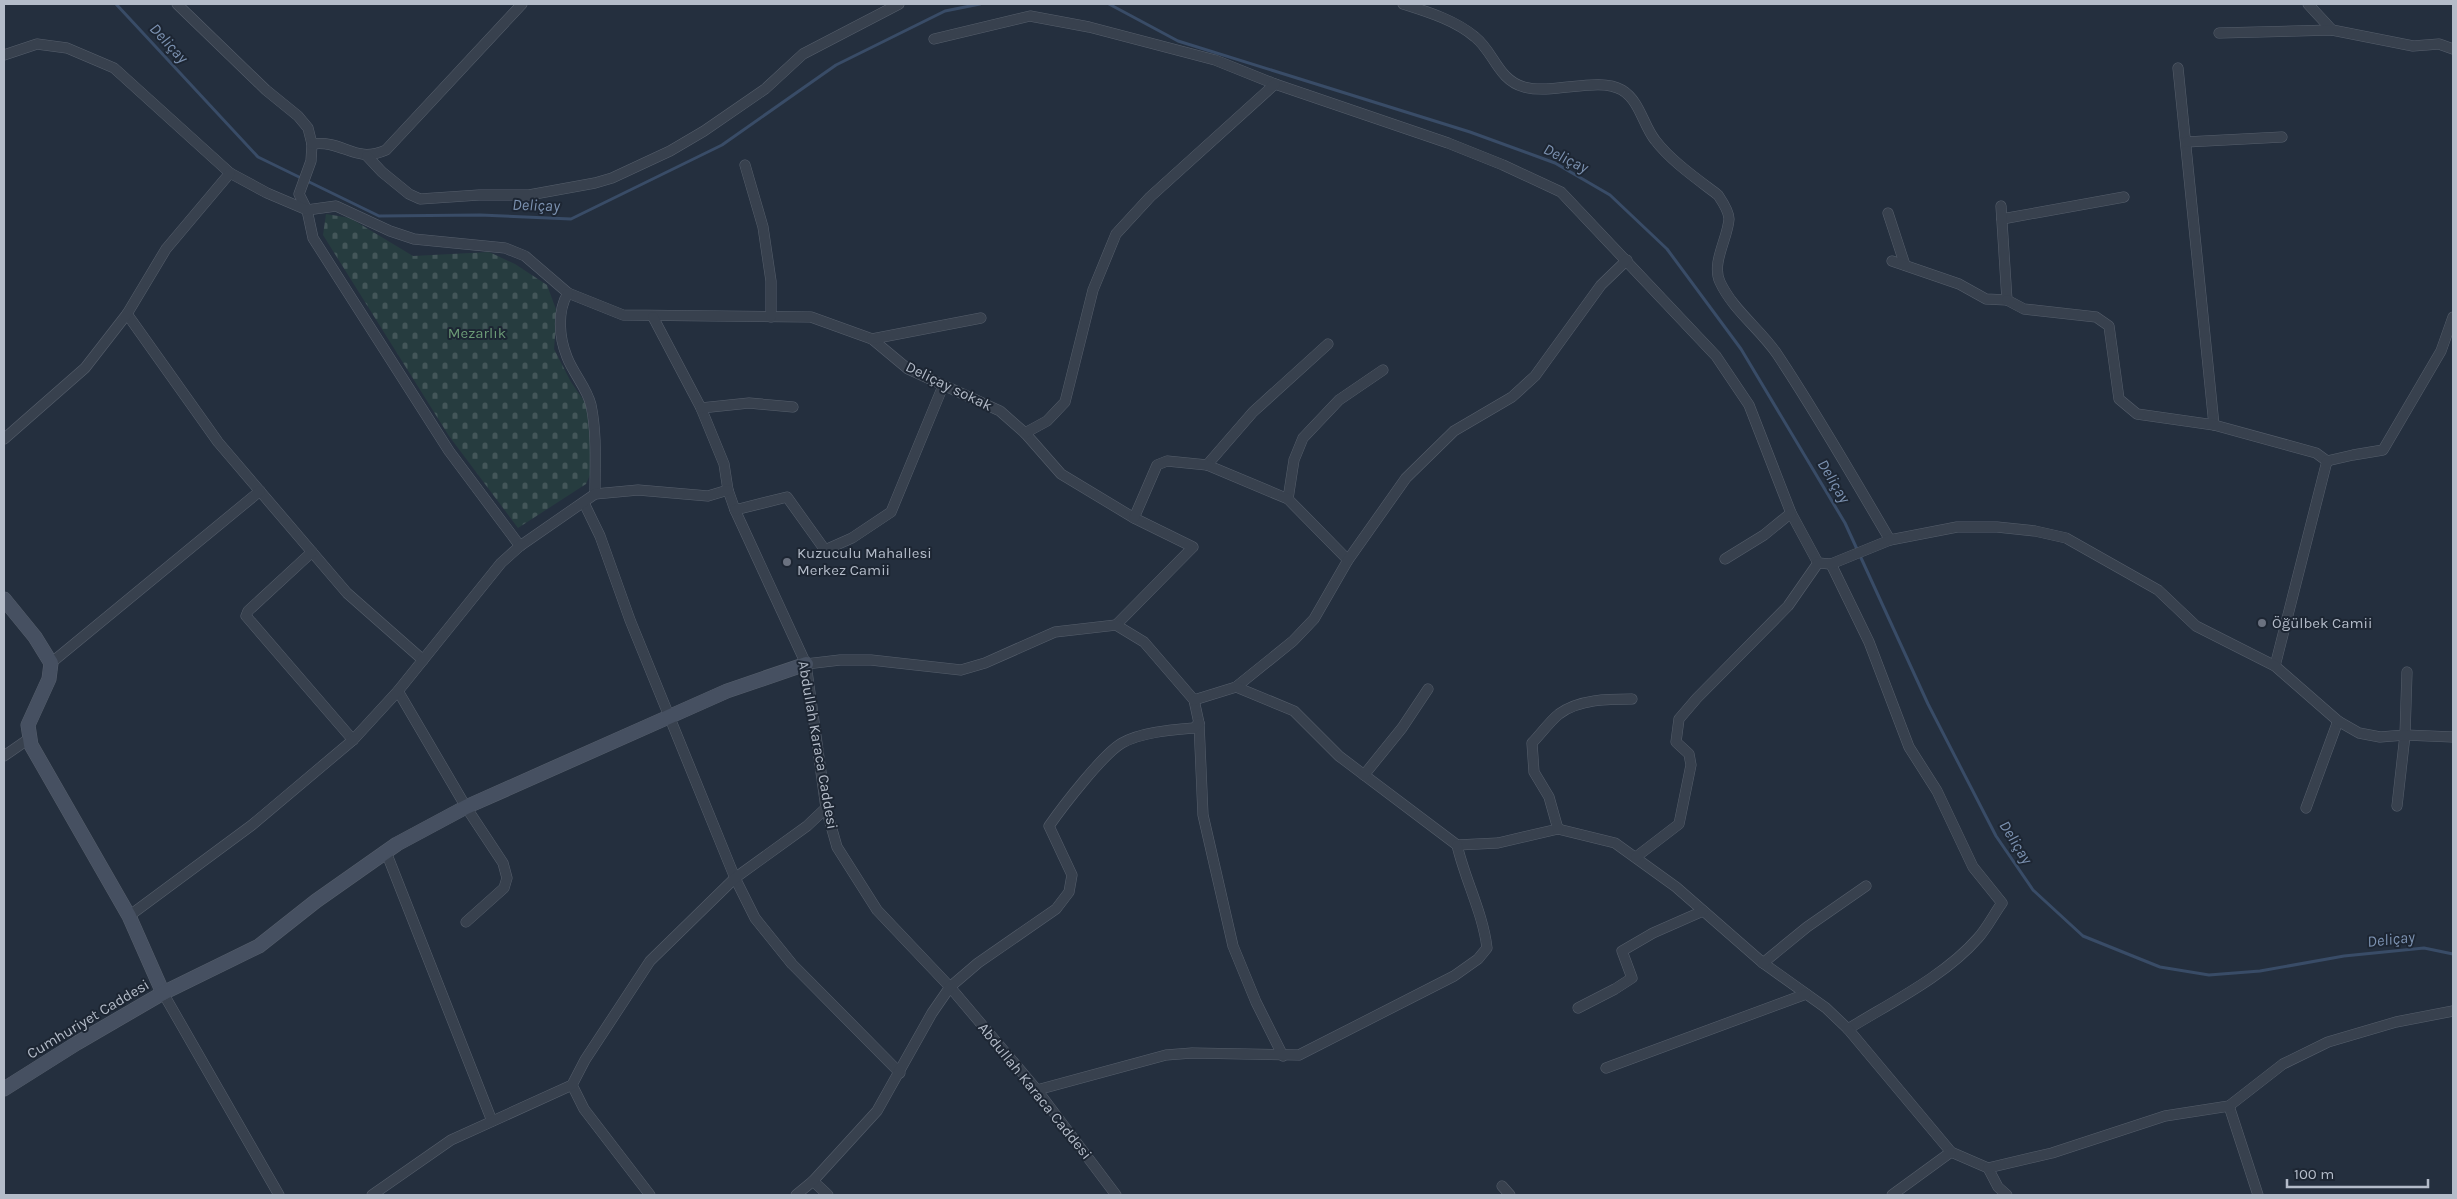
<svg xmlns="http://www.w3.org/2000/svg" width="2457" height="1199" font-family="Karla,sans-serif">
<style>
.cemetery{fill:url(#cemetery-stones)}
.lines{fill:none;stroke-linecap:round;stroke-linejoin:round}
.stream{stroke:#394c67;stroke-width:3}
.street-casing{stroke:#565f6c;stroke-width:11}
.secondary-casing{stroke:#565f6c;stroke-width:15}
.street{stroke:#38414e;stroke-width:10}
.secondary{stroke:#465061;stroke-width:14}
.worship-dot{fill:#6b7280;stroke:#1d2633;stroke-width:2}
.labels{text-anchor:middle;dominant-baseline:central;stroke-width:4;stroke-linejoin:round;paint-order:stroke}
.park-label{font-size:15px;fill:#6b9a76;stroke:#1d2633}
.street-label{font-size:15px;fill:#b4bcc9;stroke:#1d2633}
.poi-label{font-size:15px;fill:#b4bcc9;stroke:#1d2633;text-anchor:start}
.water-label{font-size:16px;font-style:italic;fill:#7c92b1;stroke:#1d2633}
</style>
<defs>
<pattern id="cemetery-stones" width="16" height="16" patternUnits="userSpaceOnUse" patternTransform="scale(1.25)"><rect width="16" height="16" fill="#263c3f"/><path d="M2 7V4a2 2 0 0 1 4 0v3zM10 15v-3a2 2 0 0 1 4 0v3z" fill="#435659"/></pattern>
</defs>
<rect width="100%" height="100%" fill="#242f3e"/>
<polygon class="cemetery" points="326,214 350,218 413,256 489,252 515,264 547,285 557,312 554,349 571,382 587,405 593,468 586,484 518,528 449,436 323,235"/>
<g class="lines">
<g class="stream">
<polyline points="116,4 258,157 379,216 480,215 571,219 722,145 836,65 945,11 980,4"/>
<polyline points="1109,4 1178,41 1470,132 1555,163 1610,195 1667,249 1741,349 1845,523 1928,704 1996,836 2033,890 2083,936 2160,967 2209,975 2260,971 2344,956 2424,948 2453,954"/>
</g>
<defs>
<g id="street">
<polyline points="177,4 266,90 298,116 308,128 312,144 311,161 299,194 307,210 313,238 449,451 520,546"/>
<path d="M1403,4C1428,12 1455,20 1475,37C1494,52 1498,80 1524,87C1554,95 1598,76 1622,90C1640,101 1643,125 1655,140C1671,161 1697,179 1718,195C1722,201 1729,211 1729,219C1728,238 1711,263 1720,282C1733,310 1760,329 1777,354C1817,414 1853,477 1890,540"/>
<polyline points="2308,4 2332,30"/>
<polyline points="2219,33 2332,30 2413,46 2439,44 2453,49"/>
<polyline points="934,39 1030,16 1089,27 1215,60 1275,84 1448,143 1503,165 1561,192 1716,356 1749,405 1791,513 1818,563"/>
<polyline points="4,55 37,44 67,48 114,68 230,173 267,193 307,210 336,206 390,231 414,239 505,248 525,256 568,293 623,315 811,317 872,339 908,369 1000,411 1025,433 1061,474 1134,518 1193,547 1116,625"/>
<polyline points="2178,68 2214,425"/>
<polyline points="2186,142 2282,137"/>
<path d="M312,144C345,140 354,164 386,150L522,4"/>
<polyline points="367,156 382,172 409,194 420,199 479,195 529,195 595,183 612,178 670,151 704,131 765,89 803,54 899,4"/>
<polyline points="745,165 763,227 771,281 771,317"/>
<polyline points="1888,213 1905,265"/>
<polyline points="2002,219 2124,197"/>
<polyline points="1892,261 1959,284 1986,299 2007,300 2001,206"/>
<path d="M568,293C557,311 559,337 567,357C573,373 587,388 591,405C597,434 595,464 595,494"/>
<polyline points="2007,300 2024,309 2096,317 2109,326 2119,399 2137,414 2214,425 2316,453 2327,461"/>
<polyline points="127,314 218,442 347,593 423,660"/>
<polyline points="653,317 701,408 724,464 728,490 735,510 806,664 826,808 837,847 877,910 950,987 1037,1090 1116,1195"/>
<polyline points="872,339 981,318"/>
<polyline points="701,408 749,403 793,407"/>
<polyline points="1025,433 1047,421 1065,402 1093,290 1116,234 1150,197 1275,84"/>
<polyline points="4,439 85,368 127,314 166,249 230,173"/>
<polyline points="2327,461 2353,455 2383,450 2441,351 2453,317"/>
<polyline points="1207,465 1253,412 1328,344"/>
<polyline points="1288,499 1294,460 1303,438 1339,400 1383,370"/>
<polyline points="584,503 600,536 630,620 735,878 755,918 792,964 900,1073"/>
<polyline points="735,510 787,497 825,550 852,538 891,512 943,386"/>
<polyline points="1134,518 1157,465 1167,461 1207,465 1288,499 1348,560"/>
<polyline points="312,552 248,611 246,616 353,740"/>
<polyline points="1725,559 1764,535 1791,513"/>
<path d="M1831,564L1869,642L1909,747L1937,791L1973,867L2002,903C1994,914 1987,928 1978,938C1945,976 1890,1003 1848,1029"/>
<polyline points="51,663 260,491"/>
<polyline points="806,664 840,660 871,660 961,670 985,663 1055,632 1116,625 1144,642 1194,700 1199,723 1203,815 1233,946 1256,1002 1283,1056"/>
<polyline points="2275,666 2327,461"/>
<polyline points="1236,687 1293,641 1314,619 1348,560 1406,478 1454,431 1512,397 1535,376 1601,285 1627,260"/>
<polyline points="398,691 466,807 503,863 507,878 504,888 466,922"/>
<polyline points="1194,700 1236,687 1294,711 1339,756 1457,845 1498,843 1558,829 1615,843 1676,887 1763,963 1826,1008 1848,1029 1951,1152 1988,1168 1998,1187 2007,1195"/>
<polyline points="4,756 30,738"/>
<polyline points="1364,775 1402,728 1428,689"/>
<polyline points="2397,806 2405,735 2407,672"/>
<polyline points="2306,808 2338,721"/>
<path d="M1558,829L1549,797L1534,772L1532,743C1541,734 1549,722 1559,714C1579,699 1609,699 1632,699"/>
<polyline points="386,852 492,1121"/>
<polyline points="1636,857 1679,824 1691,765 1689,754 1676,742 1679,719 1697,698 1788,606 1818,563 1831,564 1890,540 1957,527 1997,527 2035,531 2066,538 2158,590 2196,626 2275,666 2338,721 2359,733 2380,737 2405,735 2453,737"/>
<polyline points="129,916 252,825 353,740 398,691 501,563 520,546 595,494 638,490 708,496 728,490"/>
<polyline points="1763,963 1807,927 1866,886"/>
<polyline points="163,993 279,1195"/>
<polyline points="1578,1008 1615,989 1632,978 1622,951 1653,933 1703,911"/>
<polyline points="1606,1068 1806,994"/>
<polyline points="572,1085 584,1109 650,1195"/>
<path d="M1037,1090L1166,1055L1192,1053L1299,1055L1454,976L1478,959L1487,948C1483,913 1465,880 1457,845"/>
<polyline points="2229,1106 2258,1195"/>
<polyline points="1988,1168 2052,1153 2165,1116 2229,1106 2283,1064 2328,1042 2396,1022 2453,1011"/>
<polyline points="813,1181 828,1195"/>
<polyline points="1502,1186 1510,1195"/>
<polyline points="372,1195 451,1140 572,1085 585,1060 650,961 735,878 807,826 826,808"/>
<path d="M796,1195L813,1181L877,1111L932,1013L950,987L978,963L1056,909L1069,892L1072,875L1049,826C1063,806 1103,754 1122,743C1142,732 1171,730 1194,728L1199,723"/>
<polyline points="1892,1195 1951,1152"/>
</g>
<g id="secondary">
<polyline points="4,599 35,637 51,663 49,679 28,725 31,745 129,916 163,993"/>
<polyline points="4,1089 77,1043 163,993 259,946 316,901 397,844 466,807 727,691 806,664"/>
</g>
</defs>
<use href="#street" class="street-casing"/>
<use href="#secondary" class="secondary-casing"/>
<use href="#street" class="street"/>
<use href="#secondary" class="secondary"/>
</g>
<g class="worship-dot">
<circle cx="787" cy="562" r="5"/>
<circle cx="2262" cy="623" r="5"/>
</g>
<g class="labels">
<g class="park-label">
<text x="477" y="333">Mezarlık</text>
</g>
<g class="street-label">
<text transform="translate(949 386) rotate(26)">Deliçay sokak</text>
<text transform="translate(818 745) rotate(80)">Abdullah Karaca Caddesi</text>
<text transform="translate(88 1019) rotate(-31)">Cumhuriyet Caddesi</text>
<text transform="translate(1035 1091) rotate(51)">Abdullah Karaca Caddesi</text>
</g>
<g class="poi-label">
<text x="797" y="553">Kuzuculu Mahallesi<tspan x="797" dy="17">Merkez Camii</tspan></text>
<text x="2272" y="623">Öğülbek Camii</text>
</g>
<g class="water-label">
<text transform="translate(169 43) rotate(47)">Deliçay</text>
<text transform="translate(1566 158) rotate(26)">Deliçay</text>
<text transform="translate(536 205) rotate(2)">Deliçay</text>
<text transform="translate(1834 481) rotate(59)">Deliçay</text>
<text transform="translate(2016 842) rotate(58)">Deliçay</text>
<text transform="translate(2391 939) rotate(-6)">Deliçay</text>
</g>
</g>
<rect width="2457" height="1199" fill="none" stroke="#b4bcc9" stroke-width="10"/>
<path d="M2287 1179v8h141v-8" fill="none" stroke="#b4bcc9" stroke-width="2.5"/>
<text x="2294" y="1179" font-size="15" fill="#b4bcc9" stroke="#1d2633" stroke-width="4" paint-order="stroke">100 m</text>
</svg>
